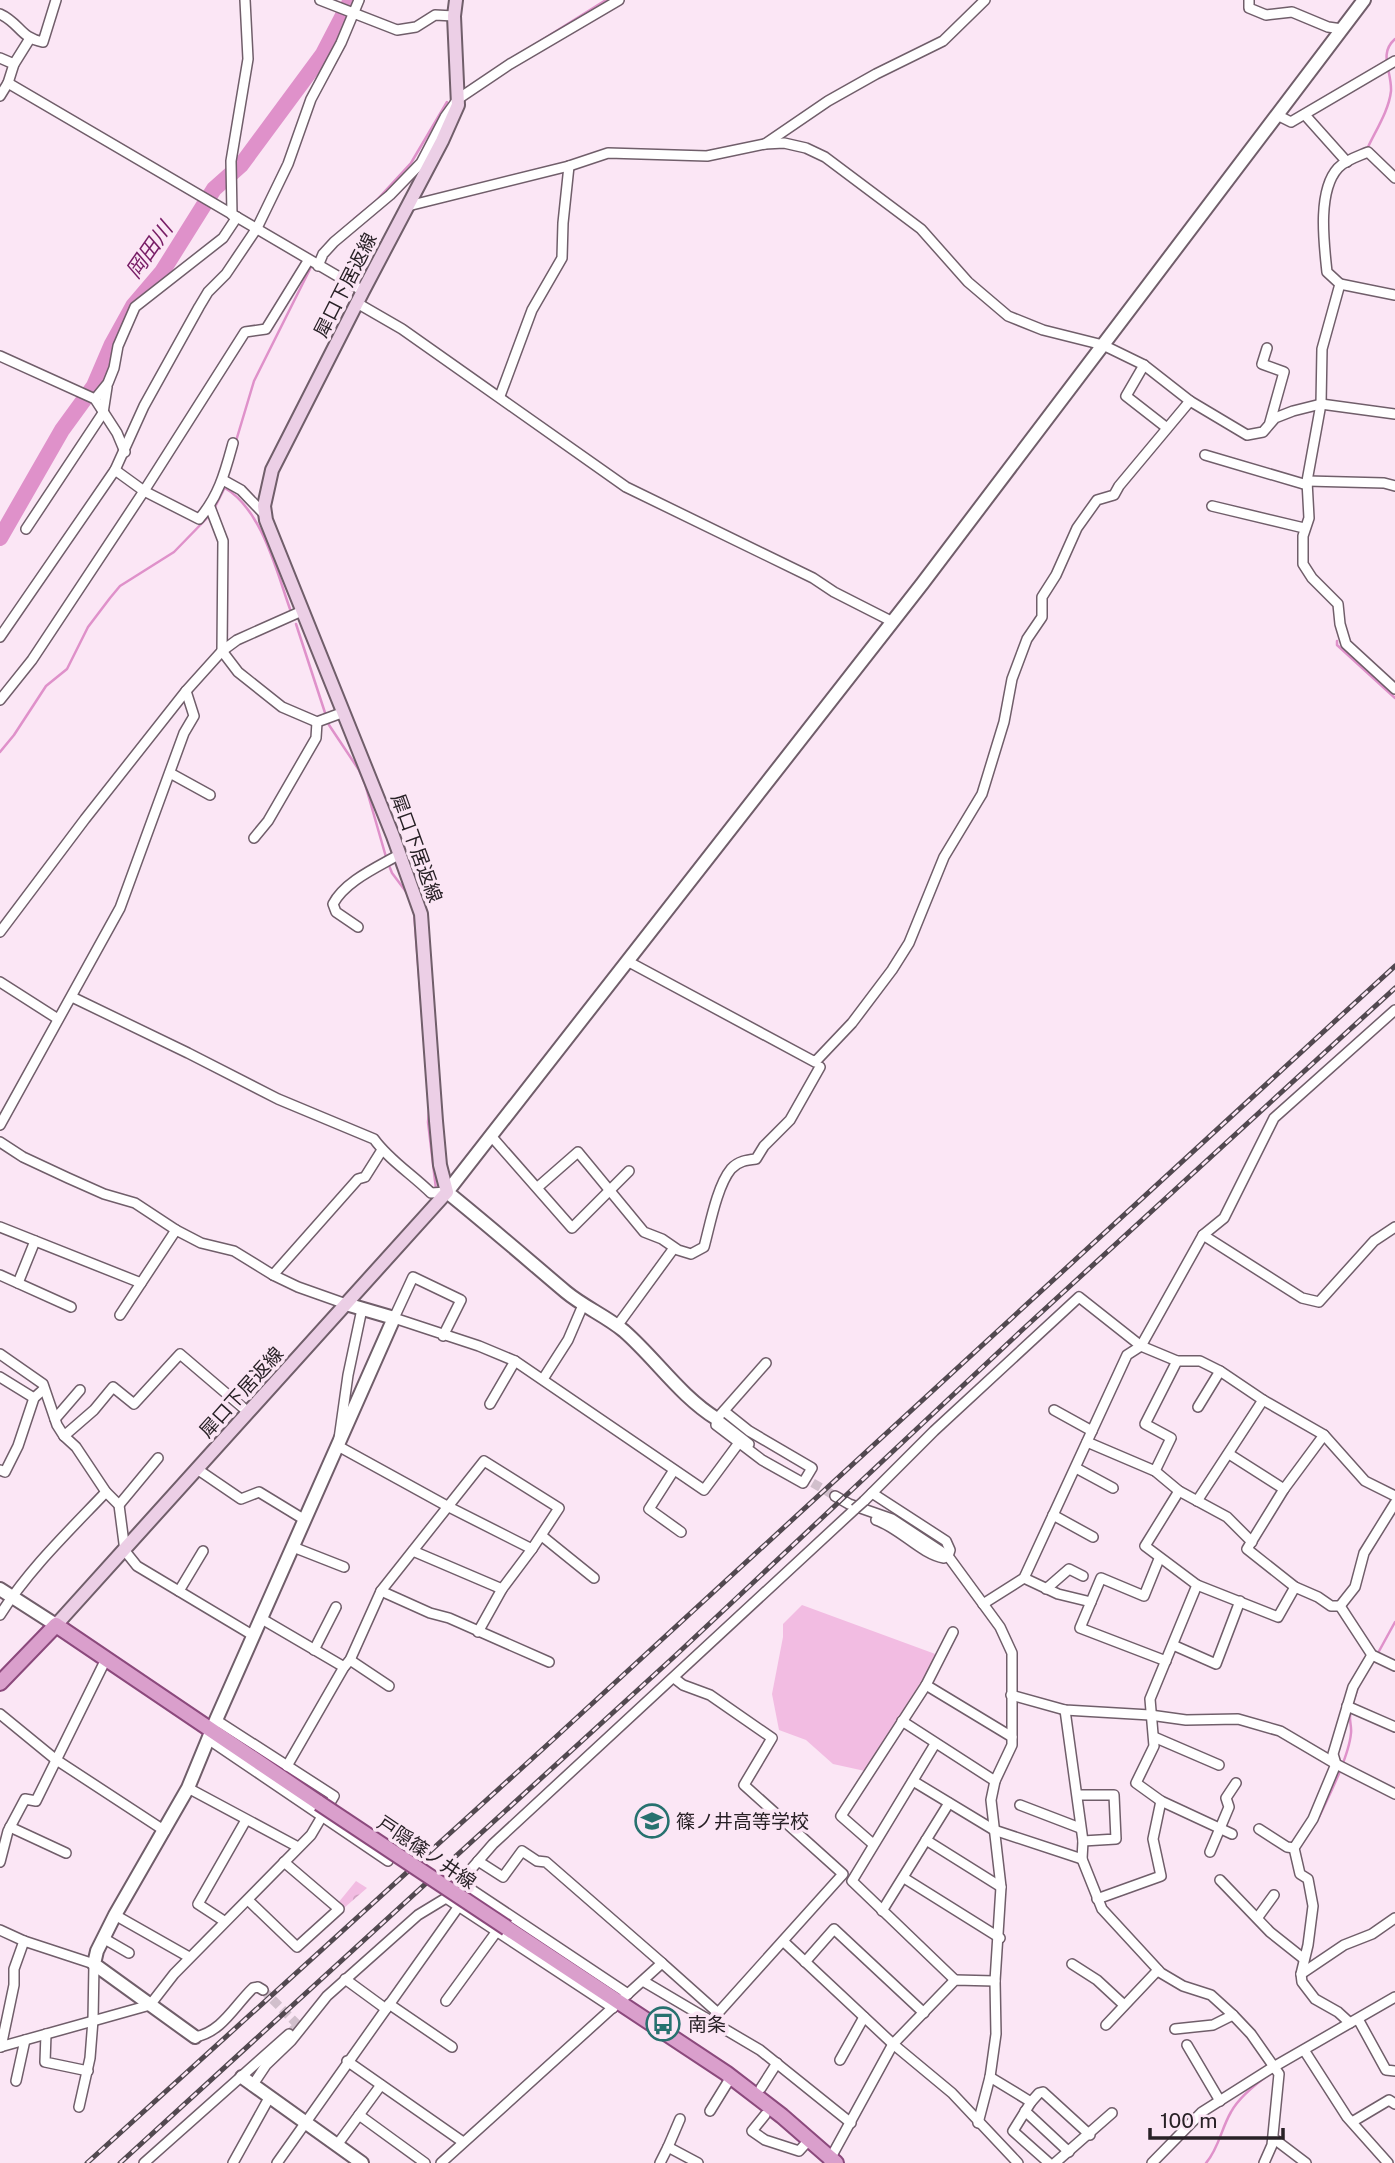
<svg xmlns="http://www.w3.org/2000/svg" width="1395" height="2163" font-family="'Public Sans','Noto Sans JP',sans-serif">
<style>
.park{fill:url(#park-crowns)}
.pitch{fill:#f2bce2}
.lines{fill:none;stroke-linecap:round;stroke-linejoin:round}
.stream{stroke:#df91ca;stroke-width:2.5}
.river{stroke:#df91ca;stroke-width:16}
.minor-tunnel{stroke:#d1bfcc;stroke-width:9;stroke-dasharray:9 4.5;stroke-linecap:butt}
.minor-casing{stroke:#705e6a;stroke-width:12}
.tertiary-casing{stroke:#705e6a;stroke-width:16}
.secondary-casing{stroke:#705e6a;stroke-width:16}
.primary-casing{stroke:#8b497c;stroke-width:18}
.minor{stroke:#fff;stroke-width:9}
.tertiary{stroke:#fff;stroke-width:12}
.secondary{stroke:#eccfe6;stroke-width:12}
.primary{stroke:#da9fcc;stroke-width:14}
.rail-casing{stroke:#524950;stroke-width:5}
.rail{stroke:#fbe6f5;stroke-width:2.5;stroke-dasharray:8;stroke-linecap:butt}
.minor-bridge-casing{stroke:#705e6a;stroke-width:12;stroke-linecap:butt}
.primary-bridge-casing{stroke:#8b497c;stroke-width:18;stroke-linecap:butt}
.minor-bridge{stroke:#fff;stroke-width:9}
.primary-bridge{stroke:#da9fcc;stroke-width:14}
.labels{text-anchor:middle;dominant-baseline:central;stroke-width:7;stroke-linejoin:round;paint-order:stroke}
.street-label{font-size:19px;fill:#282126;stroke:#fbe6f5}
.poi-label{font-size:19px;fill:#282126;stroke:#fbe6f5;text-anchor:start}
.water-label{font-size:21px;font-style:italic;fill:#771c65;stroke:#fbe6f5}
</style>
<defs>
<pattern id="park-crowns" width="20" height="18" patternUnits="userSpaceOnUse" patternTransform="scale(1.75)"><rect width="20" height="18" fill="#f2bce2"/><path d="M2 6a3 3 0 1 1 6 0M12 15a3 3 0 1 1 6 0" fill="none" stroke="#d0a1c2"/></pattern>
</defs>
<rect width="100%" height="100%" fill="#fbe6f5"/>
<polygon class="park" points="356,1881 367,1888 344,1908 338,1903"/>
<polygon class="pitch" points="802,1605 938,1655 865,1771 833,1764 806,1740 779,1730 772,1694 783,1637 783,1624"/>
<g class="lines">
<g class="stream">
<polyline points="534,45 606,0"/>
<path d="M1368,147C1376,130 1389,110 1391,91C1392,71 1378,54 1395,39"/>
<polyline points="354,219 375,202 411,163 447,102"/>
<polyline points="315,259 330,240"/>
<polyline points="236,441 254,381 312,265"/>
<path d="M225,488C262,510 276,570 290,609"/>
<polyline points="215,507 226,485"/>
<polyline points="296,624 329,725 359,770 365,784 386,857"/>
<polyline points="1337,641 1337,645 1395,698"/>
<polyline points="0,752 14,735 46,686 67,669 88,627 110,598 120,586 174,552 209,516"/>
<polyline points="388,863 392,873 407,893"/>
<polyline points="414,912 424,1041"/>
<polyline points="429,1111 428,1122 436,1189"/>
<polyline points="1378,1653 1395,1622"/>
<polyline points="1352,1705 1359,1684"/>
<path d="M1319,1817C1329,1796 1349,1756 1351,1733C1352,1725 1348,1719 1351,1711"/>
<path d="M1206,2163C1219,2148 1221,2129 1231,2112C1239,2097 1257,2083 1271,2073"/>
</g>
<polyline class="river" points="0,538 62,430 94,386 112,344 133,306 162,272 214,189 241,165 323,54 351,0"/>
<g class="minor-tunnel">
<polyline points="801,1476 835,1496"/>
<polyline points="263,1990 298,2025 289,2034"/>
</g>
<defs>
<g id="minor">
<polyline points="320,0 397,30 416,27 435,15 454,16"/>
<polyline points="1249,0 1249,8 1266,15 1292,12 1328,27 1342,29"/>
<path d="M0,14C20,23 20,38 43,42L56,0"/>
<polyline points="0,58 14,64"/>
<polyline points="8,83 363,291"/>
<polyline points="0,96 8,83 14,64 29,40"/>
<polyline points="1277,115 1291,122 1395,61"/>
<polyline points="1305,115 1347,162"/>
<polyline points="765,144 828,101 876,74 943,41 985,0"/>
<path d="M1395,178L1368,152C1359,156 1345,160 1338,168C1317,191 1324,244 1327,272L1340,284L1322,349L1321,404L1307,481L1309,518L1303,536V564L1312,578L1338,604L1340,624L1346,644L1395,689"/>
<polyline points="408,206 569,166 608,153 707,156 765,144 784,143 806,148 825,157 921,229 968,282 1008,316 1043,330 1103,345 1144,365 1190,401 1247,435 1263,432 1275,418 1293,411 1321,404 1395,414"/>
<polyline points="232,215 231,161 248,59 245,0"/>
<polyline points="318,266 323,254 334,242 390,195 421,163 445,117 458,99 510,64 619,0"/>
<polyline points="1340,284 1395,295"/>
<polyline points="357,303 402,329 626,487 813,578 834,592 893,622"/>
<polyline points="1267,348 1262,364 1284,372 1270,422"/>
<polyline points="0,356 95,399 117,433 125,452"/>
<polyline points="1144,365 1126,396 1167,428"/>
<polyline points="500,396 532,310 562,258 563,223 569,166"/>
<polyline points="95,399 108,383 114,368 118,346 135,307 223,238 237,217"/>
<polyline points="1205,455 1307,485"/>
<path d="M115,470L144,491L199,519C219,496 225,472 233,443"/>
<polyline points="223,480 241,490 265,515"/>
<polyline points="1307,481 1384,483 1395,486"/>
<polyline points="1212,506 1304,528"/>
<polyline points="210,507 223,541 222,651 238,672 282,707 317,722 344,712"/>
<polyline points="26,529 103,413 107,387"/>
<polyline points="0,637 115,470 144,406 199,307 208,292 226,274 257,228 288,164 311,99 341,43 359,0"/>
<polyline points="0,700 32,660 144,491 245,332 266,329 308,261"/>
<polyline points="170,773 210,795"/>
<polyline points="254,838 268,821 316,738 317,722"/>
<path d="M358,927L336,912L333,904C345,881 378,867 400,854"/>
<polyline points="0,932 85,819 186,691 222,651 237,640 302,611"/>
<polyline points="629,962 815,1062 852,1023 892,970 909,943 944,857 982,794 1004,722 1012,679 1027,639 1042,617 1042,597 1056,575 1077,528 1097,500 1114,495 1119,486 1190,401"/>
<polyline points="0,982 58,1019"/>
<path d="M72,997L188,1053L278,1099L374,1139C389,1160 413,1175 431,1193L447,1192"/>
<polyline points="0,1125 120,908 184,733 194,716 186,691"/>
<polyline points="492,1137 572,1228 629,1171"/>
<polyline points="0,1142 23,1157 68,1178 104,1194 135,1203 176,1230"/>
<path d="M538,1187L578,1152L644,1232L662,1239L678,1250L691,1254L704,1247C710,1225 717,1186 731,1169C738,1161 747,1160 756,1159L764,1146L790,1120L820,1067"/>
<polyline points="0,1227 141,1283"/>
<polyline points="1203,1235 1302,1298 1319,1302 1374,1241 1395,1227"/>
<polyline points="0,1275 71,1307"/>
<polyline points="273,1275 358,1179 365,1177 382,1150"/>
<polyline points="18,1283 35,1241"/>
<polyline points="120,1315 176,1230 201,1243 234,1251 273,1275 298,1287 346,1304"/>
<polyline points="617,1326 674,1248"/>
<polyline points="443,1336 461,1300 413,1277 394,1318 479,1346 515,1361 704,1490 738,1444"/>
<polyline points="0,1354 43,1384 57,1425 64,1436 76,1447 106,1492 119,1505 125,1551 137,1566 254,1636"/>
<polyline points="0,1377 34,1398"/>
<polyline points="543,1379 568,1340 583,1305"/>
<polyline points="490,1404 515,1361"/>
<polyline points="1198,1407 1220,1371"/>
<polyline points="1054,1410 1092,1431"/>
<polyline points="721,1414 766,1363"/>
<polyline points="55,1419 80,1390"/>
<polyline points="717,1419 716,1425 762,1460 803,1483 812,1468 749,1431 724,1411"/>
<polyline points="717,1419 749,1444"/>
<polyline points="1324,1435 1284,1489 1247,1549 1295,1587 1318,1597 1331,1606 1340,1606"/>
<polyline points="64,1436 94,1410 113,1387 134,1404 180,1354 248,1412"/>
<polyline points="1087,1442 1155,1471 1179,1491 1227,1517 1252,1542"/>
<polyline points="1229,1454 1284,1489"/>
<polyline points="1076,1468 1113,1488"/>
<polyline points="197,1469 241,1499 259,1492 305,1520"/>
<polyline points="0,1470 5,1472 18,1446 34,1398 44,1389"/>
<polyline points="674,1470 649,1509 681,1532"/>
<polyline points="1155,1471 1171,1438 1145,1424 1177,1361"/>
<polyline points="1179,1491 1145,1546 1197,1585 1150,1699 1154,1746 1136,1783 1161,1801 1232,1834"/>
<path d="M872,1493L946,1541L950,1550L948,1556L944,1558C921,1554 900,1528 876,1520"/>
<polyline points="835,1496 849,1504 892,1519 948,1556 1000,1627 1012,1653 1012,1745 995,1781 991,1800 1001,1887 995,1981 996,2034 990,2077 978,2123"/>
<polyline points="864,1501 934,1431 1079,1297 1141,1346 1177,1361 1200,1361 1220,1371 1263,1400 1324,1435 1365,1481 1395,1496"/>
<polyline points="1197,1501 1263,1400"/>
<polyline points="119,1505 158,1458"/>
<polyline points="1053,1515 1093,1537"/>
<polyline points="542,1536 594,1578"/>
<polyline points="293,1547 344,1567"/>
<polyline points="413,1551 502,1589"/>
<polyline points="1159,1559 1144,1596 1101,1578 1080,1628 1166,1661"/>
<polyline points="1024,1578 1058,1594 1091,1602"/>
<polyline points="1197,1585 1278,1617 1295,1587"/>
<polyline points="1046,1589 1069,1569 1083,1576"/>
<polyline points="179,1591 203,1551"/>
<polyline points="381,1591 430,1613 449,1618 549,1662"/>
<polyline points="983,1604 1024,1578 1127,1355 1141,1346 1203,1235 1224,1218 1274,1118 1395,1010"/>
<polyline points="1340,1606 1355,1587 1364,1553 1395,1503"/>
<polyline points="1340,1606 1372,1655 1395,1666"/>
<path d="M0,1615C29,1569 69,1531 106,1492"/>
<polyline points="262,1619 344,1667"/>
<polyline points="478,1632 502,1589 532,1549"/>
<polyline points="1173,1645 1216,1664 1240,1601"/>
<polyline points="314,1650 336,1607"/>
<polyline points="1372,1655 1353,1687 1333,1754 1336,1764 1395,1794"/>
<polyline points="350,1660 389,1686"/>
<polyline points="926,1685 1012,1737"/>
<polyline points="1011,1695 1065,1710 1150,1715 1186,1720 1238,1719 1280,1731 1336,1764 1313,1819 1294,1848 1300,1874 1308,1879 1313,1906 1308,1945 1301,1974 1302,1982 1315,1999 1338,2012 1350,2023"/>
<polyline points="1347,1706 1395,1727"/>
<polyline points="1065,1710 1083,1841 1082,1859 1102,1909 1161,1973 1183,1986 1211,1995 1233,2015 1251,2034 1279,2074 1272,2145 1264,2163"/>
<polyline points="0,1714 55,1759 165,1831"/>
<polyline points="902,1721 995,1781"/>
<polyline points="1154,1737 1219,1765"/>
<polyline points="208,1739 388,1861"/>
<polyline points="935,1744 852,1881 955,1980"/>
<polyline points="287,1766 344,1667 350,1660 381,1591 484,1461 559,1508 532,1549 447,1506 338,1446 348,1375 362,1309"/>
<polyline points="913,1781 994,1830 1082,1859"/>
<polyline points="188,1788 298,1847"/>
<polyline points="1078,1795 1114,1795 1116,1839 1083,1841"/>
<polyline points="1020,1805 1080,1828"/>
<polyline points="10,1827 66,1853"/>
<polyline points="1259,1829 1287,1847 1294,1848"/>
<polyline points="926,1840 1001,1887"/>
<polyline points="873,1844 841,1816 926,1685 953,1632"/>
<polyline points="1210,1852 1229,1807 1226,1798 1236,1783"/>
<polyline points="478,1861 503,1877 522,1851 537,1861 546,1862 662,1963"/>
<polyline points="0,1862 8,1831 25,1799 36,1801 106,1659"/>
<polyline points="904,1878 1000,1938"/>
<polyline points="1220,1880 1270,1932 1304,1959"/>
<polyline points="460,1882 628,1994"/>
<polyline points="446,1898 613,2008"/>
<polyline points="1097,1899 1161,1876 1153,1839 1161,1801"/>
<polyline points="248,1900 297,1947 339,1909 284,1862"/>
<polyline points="882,1911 949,1803"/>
<polyline points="115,1915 189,1957"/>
<polyline points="1258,1917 1274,1895"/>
<polyline points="224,1921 198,1904 246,1820"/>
<polyline points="0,1930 24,1941 94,1964 93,2020 90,2058 79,2107"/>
<polyline points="103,1938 129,1953"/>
<polyline points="783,1941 893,2044 952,2093 1018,2163"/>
<polyline points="805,1962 834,1929 924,2013"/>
<polyline points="1072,1964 1097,1980 1124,2005"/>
<polyline points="1301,1974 1344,1945 1372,1934 1395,1918"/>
<polyline points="345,1979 386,2009"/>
<polyline points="643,1981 760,2050 851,2123"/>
<polyline points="446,2001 497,1931"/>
<polyline points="389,2004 452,2047"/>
<polyline points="1358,2019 1386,2070 1395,2071"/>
<polyline points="1106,2025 1158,1970"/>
<polyline points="1175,2029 1213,2025 1233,2015"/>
<polyline points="46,2034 45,2062 88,2071"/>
<path d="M195,2037C222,2032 235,2005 253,1988L258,1987L263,1990"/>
<polyline points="1187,2045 1220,2101"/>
<polyline points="0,2047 150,2005 174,1974 311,1835 334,1796 216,1720"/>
<polyline points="1,2047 14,1985 14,1969 24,1941"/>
<polyline points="1304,2050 1347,2117 1388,2163"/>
<polyline points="840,2060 864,2017"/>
<polyline points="347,2061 463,2142"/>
<polyline points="990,2077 1031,2102 1013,2131 1049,2163"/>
<polyline points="16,2081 25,2040"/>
<polyline points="252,2086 266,2065 291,2041 327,1996 418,1915 446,1898 493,1844 855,1509"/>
<polyline points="761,2088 777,2063"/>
<polyline points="1031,2102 1039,2093 1043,2092 1090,2135"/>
<polyline points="710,2111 731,2077"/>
<polyline points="1025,2111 1069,2152"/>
<polyline points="359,2115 425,2163"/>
<polyline points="765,2115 752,2131 765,2140 799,2151 809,2140"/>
<polyline points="1352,2122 1389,2100 1395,2104"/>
<polyline points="1273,2138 1306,2163"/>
<polyline points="337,2145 381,2085"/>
<polyline points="668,2147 680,2119"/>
<polyline points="829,2161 893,2044 955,1980 995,1981"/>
<polyline points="144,2163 289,2034"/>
<polyline points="233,2163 269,2098"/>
<polyline points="277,2163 459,1906"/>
<polyline points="441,2163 662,1963 718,2013 843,1874 744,1785 772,1738 710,1695 683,1685 674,1678"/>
<polyline points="660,2163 668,2147 698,2163"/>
<polyline points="1055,2163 1112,2113"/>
<polyline points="1152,2163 1202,2112 1270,2069 1395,1997"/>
</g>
<g id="tertiary">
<path d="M717,1419C680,1396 656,1359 624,1331C606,1316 584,1307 566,1292C527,1259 488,1225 447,1192L922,584L1364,0"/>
<polyline points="0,1589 56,1625"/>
<polyline points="195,2037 94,1964 97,1951 115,1915 188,1788 216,1720 394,1318 346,1304"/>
<polyline points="242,2077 362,2163"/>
</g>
<polyline id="secondary" points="56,1625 447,1192 440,1165 436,1121 421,914 393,836 266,520 264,506 272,470 363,291 442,141 458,105 454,16 456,0"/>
<g id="primary">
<polyline points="0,1683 56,1625 319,1803"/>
<polyline points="507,1928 726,2073 782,2116 836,2163"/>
</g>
</defs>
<use href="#minor" class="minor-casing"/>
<use href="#tertiary" class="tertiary-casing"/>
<use href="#secondary" class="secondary-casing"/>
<use href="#primary" class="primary-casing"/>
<use href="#minor" class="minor"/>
<use href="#tertiary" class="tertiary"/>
<use href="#secondary" class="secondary"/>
<use href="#primary" class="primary"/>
<defs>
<g id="rail">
<polyline points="87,2163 546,1746 1395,966"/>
<polyline points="120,2163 676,1655 1021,1331 1395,988"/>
</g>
</defs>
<use href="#rail" class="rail-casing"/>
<use href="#rail" class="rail"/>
<defs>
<polyline id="minor-bridge" points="855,1509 864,1501"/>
<polyline id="primary-bridge" points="319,1803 507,1928"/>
</defs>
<use href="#minor-bridge" class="minor-bridge-casing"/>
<use href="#primary-bridge" class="primary-bridge-casing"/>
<use href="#minor-bridge" class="minor-bridge"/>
<use href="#primary-bridge" class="primary-bridge"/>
</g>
<defs>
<symbol id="school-ring" viewBox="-11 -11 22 22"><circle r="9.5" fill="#fbe6f5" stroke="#27716f" stroke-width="1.5"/><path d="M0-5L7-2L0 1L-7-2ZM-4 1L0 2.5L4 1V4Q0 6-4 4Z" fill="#27716f"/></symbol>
<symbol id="bus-ring" viewBox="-11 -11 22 22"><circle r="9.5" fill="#fbe6f5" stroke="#27716f" stroke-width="1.5"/><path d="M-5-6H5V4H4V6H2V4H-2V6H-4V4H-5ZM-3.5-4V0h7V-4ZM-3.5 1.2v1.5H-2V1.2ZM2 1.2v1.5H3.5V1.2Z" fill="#27716f"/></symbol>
</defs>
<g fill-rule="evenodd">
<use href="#school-ring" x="633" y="1802" width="38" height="38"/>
<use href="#bus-ring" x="644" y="2005" width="38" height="38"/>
</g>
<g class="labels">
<g class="street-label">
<text transform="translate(345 285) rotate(-63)">犀口下居返線</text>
<text transform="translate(417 848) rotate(70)">犀口下居返線</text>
<text transform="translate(241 1392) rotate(-48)">犀口下居返線</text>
<text transform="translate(427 1852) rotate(34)">戸隠篠ノ井線</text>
</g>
<g class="poi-label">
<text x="676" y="1821">篠ノ井高等学校</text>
<text x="688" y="2024">南条</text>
</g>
<g class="water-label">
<text transform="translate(149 250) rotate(-55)">岡田川</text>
</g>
</g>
<path d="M1150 2128v10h133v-10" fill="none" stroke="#282126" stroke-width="3.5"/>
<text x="1160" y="2128" font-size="21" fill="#282126" stroke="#fbe6f5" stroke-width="5" paint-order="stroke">100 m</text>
</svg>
